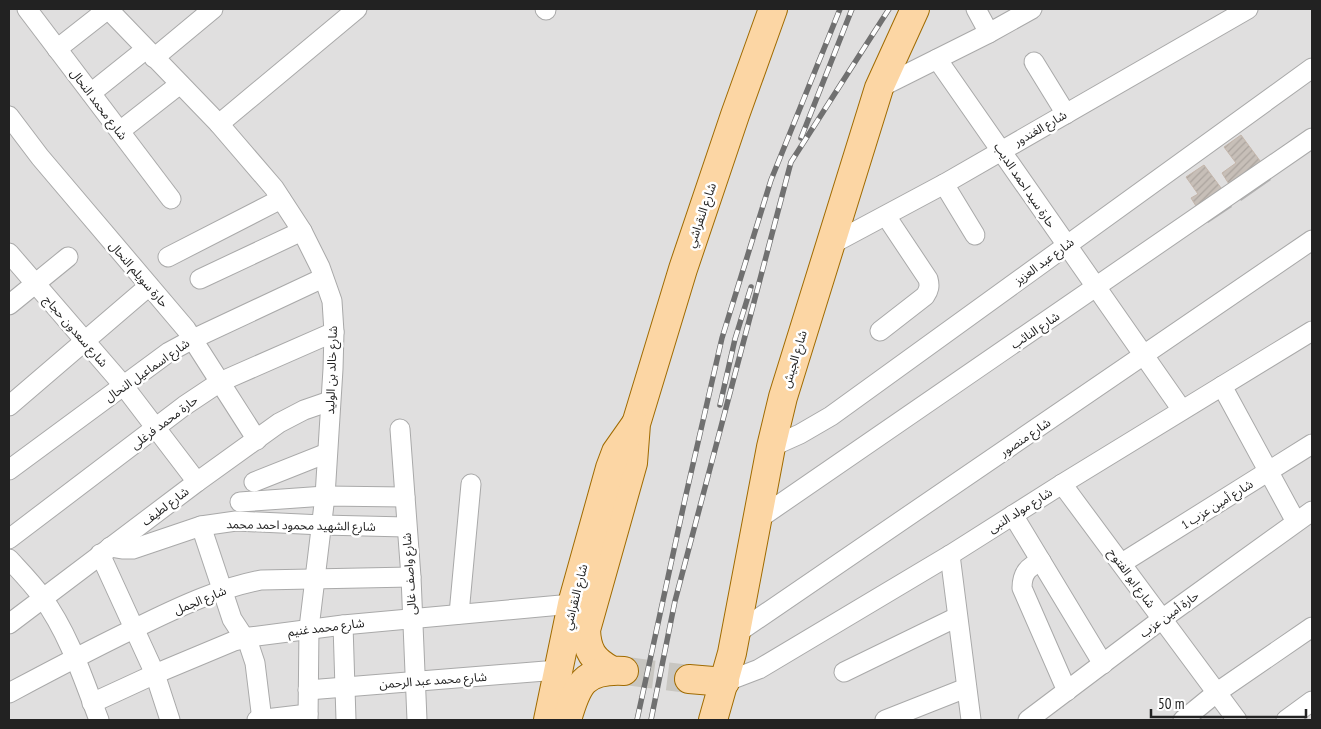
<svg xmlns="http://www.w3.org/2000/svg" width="1321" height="729" font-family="'PT Sans Narrow','Noto Sans Arabic',sans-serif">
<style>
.residential{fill:#e0dfdf}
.shadow{fill:#0003}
.building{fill:url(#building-hatch);stroke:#c4b6ab}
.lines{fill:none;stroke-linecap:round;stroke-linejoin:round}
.primary-tunnel{stroke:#c8c6c1;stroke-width:28;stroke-dasharray:28 14;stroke-linecap:butt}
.minor-casing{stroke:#a9a9a9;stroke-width:21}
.primary-casing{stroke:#a06b00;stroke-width:30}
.minor{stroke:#fff;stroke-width:19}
.primary{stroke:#fcd6a4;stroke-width:28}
.rail-casing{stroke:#707070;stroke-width:5.5}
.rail{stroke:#fff;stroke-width:4;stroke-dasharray:11;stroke-linecap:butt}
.labels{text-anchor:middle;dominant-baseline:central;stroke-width:5;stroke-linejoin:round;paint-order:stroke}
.street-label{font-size:12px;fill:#222;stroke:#fff}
</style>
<defs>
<pattern id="building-hatch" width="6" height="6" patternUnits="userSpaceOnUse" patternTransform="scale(1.25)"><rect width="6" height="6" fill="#c7bfb8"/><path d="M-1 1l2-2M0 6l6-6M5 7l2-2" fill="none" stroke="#aba49e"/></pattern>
</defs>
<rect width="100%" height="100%" fill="#f2efe9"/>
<rect class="residential" x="9" y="9" width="1303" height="711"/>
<g class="shadow">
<polygon points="1237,164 1265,170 1271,180 1241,201 1229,184"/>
<polygon points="1226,197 1232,207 1208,223 1198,209"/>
</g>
<g class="building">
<polygon points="1241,135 1266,169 1234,192 1222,173 1236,163 1224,147"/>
<polygon points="1204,165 1227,196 1201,214 1191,198 1198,194 1186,177"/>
</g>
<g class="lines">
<polyline class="primary-tunnel" points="626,671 689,679"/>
<defs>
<g id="minor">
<polyline points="27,9 171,199"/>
<polyline points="108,9 219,124 274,188 302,231 320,267 332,301 334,332 333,369 325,496 309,628 308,720"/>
<polyline points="545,9 546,10"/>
<polyline points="976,9 989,33"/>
<polyline points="57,49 108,9"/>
<polyline points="154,58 213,9"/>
<polyline points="937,59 1182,410"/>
<polyline points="1034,62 1066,114"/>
<polyline points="879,88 989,33 1032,9"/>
<polyline points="91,93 146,49"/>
<polyline points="9,116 40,157 186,329 257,440"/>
<polyline points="219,124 357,9"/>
<polyline points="120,131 180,84"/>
<polyline points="944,184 975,235"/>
<polyline points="830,245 944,184 1248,9"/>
<polyline points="9,253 123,385 197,482"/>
<polyline points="168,257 281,199"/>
<polyline points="200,279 302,231"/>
<polyline points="9,305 68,257"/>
<path d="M880,331L925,296C929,290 930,286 928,279L886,216"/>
<polyline points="1222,386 1296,522"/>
<polyline points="9,406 149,286"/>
<polyline points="400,429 411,577 417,720"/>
<polyline points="771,447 800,434 831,416 1312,68"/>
<polyline points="9,470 169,352 193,339 323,278"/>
<polyline points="254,482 327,453"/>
<polyline points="1062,484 1237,720"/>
<polyline points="240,502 325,496 405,497"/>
<polyline points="1013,515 1103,664"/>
<polyline points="757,520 1312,138"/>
<polyline points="201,526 232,619 249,645 255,663 262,720"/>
<polyline points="9,539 184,406 220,382 334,332"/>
<polyline points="110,547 122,549 133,549 201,526 236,521 322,525 406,527"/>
<polyline points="100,554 155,674 170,720"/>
<polyline points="950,555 971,720"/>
<path d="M9,559C20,571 32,583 42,597C69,634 83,678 99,720"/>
<path d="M1041,561C1028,567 1022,573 1022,588L1067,691"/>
<polyline points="1122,563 1312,444"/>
<polyline points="459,614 471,484"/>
<polyline points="9,624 197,482 279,423 304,410 330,401"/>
<polyline points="343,625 346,720"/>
<polyline points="737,633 1312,240"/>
<polyline points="844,672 957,617"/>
<polyline points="725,682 759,669 950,555 1062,484 1312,331"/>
<polyline points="308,690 558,670"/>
<path d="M9,693C54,669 99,645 146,623C183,605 220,588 261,580L411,577"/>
<polyline points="92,703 155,674 234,641 250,637 343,625 572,604"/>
<polyline points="257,720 308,714"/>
<polyline points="885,720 966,688"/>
<polyline points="1028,720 1162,619 1312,511"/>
<polyline points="1183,720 1216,693 1312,627"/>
<polyline points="1286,720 1312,701"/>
</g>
<g id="primary">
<path d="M611,670C593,660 587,651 586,630L633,463L636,424L683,269L735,115L773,9"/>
<polyline points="689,679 725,682"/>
<polyline points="548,720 572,604 610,468 616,452 635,425"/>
<path d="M567,720C577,685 583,669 624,671"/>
<polyline points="713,720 732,653 771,447 783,397 879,88 915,9"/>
</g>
</defs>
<use href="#minor" class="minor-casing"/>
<use href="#primary" class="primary-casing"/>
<use href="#minor" class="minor"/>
<use href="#primary" class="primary"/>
<defs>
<g id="rail">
<polyline points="801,138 852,9"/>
<polyline points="720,405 735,339 751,287"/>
<polyline points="637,720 685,499 722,338 771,180 840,9"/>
<polyline points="651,720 675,601 791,162 889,9"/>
</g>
</defs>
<use href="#rail" class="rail-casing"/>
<use href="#rail" class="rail"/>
</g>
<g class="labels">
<g class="street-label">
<text transform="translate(99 104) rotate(53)">شارع محمد النحال</text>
<text transform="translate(1040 128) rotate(-30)">شارع الغندور</text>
<text transform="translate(1025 185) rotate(56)">حارة سيد احمد الديب</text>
<text transform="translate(701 215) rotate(-71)">شارع النقراشي</text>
<text transform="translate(1044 261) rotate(-36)">شارع عبد العزيز</text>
<text transform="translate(139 274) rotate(49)">حارة سويلم النحال</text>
<text transform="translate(1035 330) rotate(-34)">شارع النائب</text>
<text transform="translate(76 331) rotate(49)">شارع سعدون حجاج</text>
<text transform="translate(794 359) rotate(-73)">شارع الجيش</text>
<text transform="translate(147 370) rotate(-35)">شارع اسماعيل النحال</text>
<text transform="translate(331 370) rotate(-88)">شارع خالد بن الوليد</text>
<text transform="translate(164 422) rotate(-37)">حارة محمد فرغلى</text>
<text transform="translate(1025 437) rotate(-34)">شارع منصور</text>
<text transform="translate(1217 504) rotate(-32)">شارع أمين عزب 1</text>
<text transform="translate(165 506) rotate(-37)">شارع لطيف</text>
<text transform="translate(1020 510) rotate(-32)">شارع مولد النبى</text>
<text transform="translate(301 525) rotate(1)">شارع الشهيد محمود احمد محمد</text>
<text transform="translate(409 574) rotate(-94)">شارع واصف غالى</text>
<text transform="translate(1132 578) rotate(54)">شارع ابو الفتوح</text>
<text transform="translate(575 597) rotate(-76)">شارع النقراشي</text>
<text transform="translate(200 600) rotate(-22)">شارع الجمل</text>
<text transform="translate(1169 614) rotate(-36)">حارة أمين عزب</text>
<text transform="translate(326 627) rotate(-7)">شارع محمد غنيم</text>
<text transform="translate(433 680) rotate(-4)">شارع محمد عبد الرحمن</text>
</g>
</g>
<rect width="1321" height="729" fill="none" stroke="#222222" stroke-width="20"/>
<path d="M1151 709v8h155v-8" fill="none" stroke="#222222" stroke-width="2.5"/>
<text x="1158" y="709" font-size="15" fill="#222222" stroke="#ffffff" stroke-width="4" paint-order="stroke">50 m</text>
</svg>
